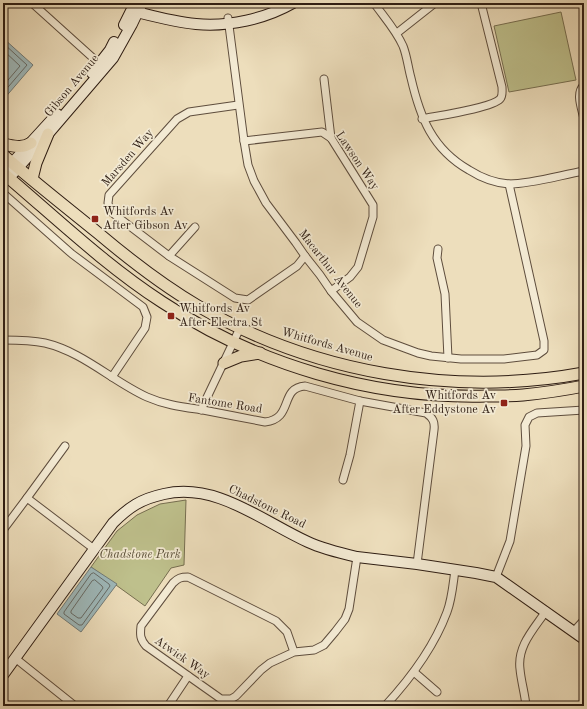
<svg xmlns="http://www.w3.org/2000/svg" width="587" height="709" font-family="'Old Standard TT',serif">
<style>
.green{fill:#bec08c;stroke:#766e50}
.water{fill:#9eb9bb;stroke:#717b78}
.lines{fill:none;stroke-linecap:round;stroke-linejoin:round}
.shore{stroke:#666b67;stroke-width:1}
.street-casing{stroke:#5e4d3d;stroke-width:9}
.secondary-casing{stroke:#2e1d13;stroke-width:12}
.primary-casing{stroke:#2e1d13;stroke-width:13}
.street{stroke:#f3ead3;stroke-width:7}
.secondary{stroke:#f3ead3;stroke-width:10}
.primary{stroke:#eddebc;stroke-width:11}
.poi-dot{fill:#8f2418;stroke:#f3ead3;stroke-width:1.5}
.labels{text-anchor:middle;dominant-baseline:central;stroke-width:3.5;stroke-linejoin:round;paint-order:stroke}
.street-label{font-size:12px;fill:#2e1d13;stroke:#f3ead3}
.poi-label{font-size:12px;fill:#2e1d13;stroke:#f3ead3;text-anchor:start}
.park-label{font-size:12px;font-style:italic;fill:#594e37;stroke:#f3ead3}
</style>
<rect width="100%" height="100%" fill="#eddebc"/>
<filter id="stains"><feTurbulence type="fractalNoise" baseFrequency=".005" numOctaves="4"/><feColorMatrix values="0 0 0 0 .2 0 0 0 0 .09 0 0 0 0 .02 0 0 0 .5 -.17"/></filter>
<radialGradient id="worn" r=".72"><stop offset=".6" stop-color="#630" stop-opacity="0"/><stop offset="1" stop-color="#630" stop-opacity=".3"/></radialGradient>
<g class="green">
<polygon points="561,12 576,80 509,92 494,26"/>
<polygon points="186,500 184,565 171,568 145,606 91,567 117,531 137,515 160,504"/>
</g>
<g class="water">
<polygon points="3,38 33,65 3,100"/>
<polygon points="91,567 117,584 81,632 57,614"/>
</g>
<g class="lines">
<g class="shore">
<polyline points="3,43 27,65 3,93"/>
<polyline points="3,50 20,66 3,86"/>
<polygon points="94,573 109,584 110,586 82,625 79,625 64,614 64,612 91,574"/>
<polygon points="95,580 102,586 103,588 81,618 78,618 71,613 71,611 92,581"/>
</g>
<defs>
<g id="street">
<polyline points="32,3 103,67"/>
<path d="M374,3C384,17 396,30 403,46C407,56 408,67 411,78C420,117 432,149 469,170C480,177 495,183 509,184C532,184 561,175 584,171"/>
<polyline points="228,18 244,141 248,165 254,181 266,203 296,243 305,256 320,275 331,291 357,322 383,340 418,353 431,356 461,359 504,359 537,355 544,350 544,341 509,184"/>
<polyline points="397,33 435,3"/>
<polyline points="324,79 331,138"/>
<path d="M584,85C575,93 582,109 584,119"/>
<polyline points="238,105 189,112 177,119 109,195 108,203 110,211 169,256 235,298 248,300 297,266 305,256"/>
<path d="M422,119C436,116 492,108 500,99C503,96 502,91 502,87L481,3"/>
<polyline points="244,141 322,132 331,138 373,205 373,217 358,267 350,277 331,291"/>
<polyline points="3,193 72,254 143,307 147,317 145,328 112,377"/>
<polyline points="438,249 437,258 445,294 448,358"/>
<polyline points="169,256 195,227"/>
<path d="M3,340C17,340 31,340 45,343C83,352 112,381 147,397C165,405 183,407 203,410C224,414 244,418 265,422C294,419 279,388 305,386L360,401L426,413C433,418 435,422 434,430L417,564"/>
<polyline points="201,410 240,328"/>
<polyline points="343,480 350,455 360,401"/>
<polyline points="27,498 65,446"/>
<polyline points="3,530 27,498 94,549"/>
<polyline points="496,577 510,541 526,446 525,425 529,417 537,413 584,410"/>
<polyline points="574,631 584,620"/>
<path d="M294,652L287,632L276,621L188,577C181,577 178,578 173,583L141,626C140,635 140,639 146,646L221,699H231L236,696L261,670L270,663L294,652L314,650L324,645L335,632L345,619L349,609L357,557"/>
<polyline points="15,658 75,706"/>
<polyline points="414,672 437,692"/>
<polyline points="168,706 188,676"/>
<path d="M385,706C410,679 434,647 447,612C452,599 453,584 455,570"/>
<path d="M526,706C525,694 521,681 520,669C517,646 534,629 546,611"/>
</g>
<g id="secondary">
<path d="M133,11C153,16 174,22 196,24C229,27 265,19 293,3"/>
<polyline points="124,25 135,3"/>
<polyline points="92,73 110,50 114,42"/>
<polyline points="3,173 57,114"/>
<polyline points="9,178 48,134 113,58 132,24 142,3"/>
<path d="M3,675L113,523C129,507 141,499 164,494C216,482 262,521 308,542C323,549 340,553 357,557L417,564L476,573L496,577L584,639"/>
</g>
<g id="primary">
<path d="M3,144C14,146 21,149 31,143"/>
<path d="M3,155C34,182 66,207 98,233C130,260 162,285 198,306C313,373 453,397 584,373"/>
<path d="M3,173C55,217 105,265 162,302C257,365 373,399 487,396C499,396 511,396 523,395C543,393 564,390 584,386"/>
<polyline points="32,179 36,163 48,134"/>
<polyline points="224,363 241,356 260,353"/>
</g>
</defs>
<use href="#street" class="street-casing"/>
<use href="#secondary" class="secondary-casing"/>
<use href="#primary" class="primary-casing"/>
<use href="#street" class="street"/>
<use href="#secondary" class="secondary"/>
<use href="#primary" class="primary"/>
</g>
<g class="poi-dot">
<rect x="91" y="215" width="8" height="8" rx="2"/>
<rect x="167" y="312" width="8" height="8" rx="2"/>
<rect x="500" y="399" width="8" height="8" rx="2"/>
</g>
<g class="labels">
<g class="street-label">
<text transform="translate(72 86) rotate(-50)">Gibson Avenue</text>
<text transform="translate(128 158) rotate(-49)">Marsden Way</text>
<text transform="translate(357 161) rotate(56)">Lawson Way</text>
<text transform="translate(330 269) rotate(52)">Macarthur Avenue</text>
<text transform="translate(327 345) rotate(16)">Whitfords Avenue</text>
<text transform="translate(225 404) rotate(9)">Fantome Road</text>
<text transform="translate(267 507) rotate(26)">Chadstone Road</text>
<text transform="translate(182 658) rotate(35)">Atwick Way</text>
</g>
<g class="poi-label">
<text x="103" y="212">Whitfords Av<tspan x="103" dy="14">After Gibson Av</tspan></text>
<text x="179" y="309">Whitfords Av<tspan x="179" dy="14">After Electra St</tspan></text>
<text x="496" y="396" text-anchor="end">Whitfords Av<tspan x="496" dy="14">After Eddystone Av</tspan></text>
</g>
<g class="park-label">
<text x="140" y="555">Chadstone Park</text>
</g>
</g>
<rect width="587" height="709" fill="none" stroke="#eddebc" stroke-width="16"/>
<rect x="4" y="4" width="579" height="701" fill="none" stroke="#2e1d13" stroke-width="2"/>
<rect x="8" y="8" width="571" height="693" fill="none" stroke="#2e1d13"/>
<rect width="100%" height="100%" filter="url(#stains)"/>
<rect width="100%" height="100%" fill="url(#worn)"/>
</svg>
